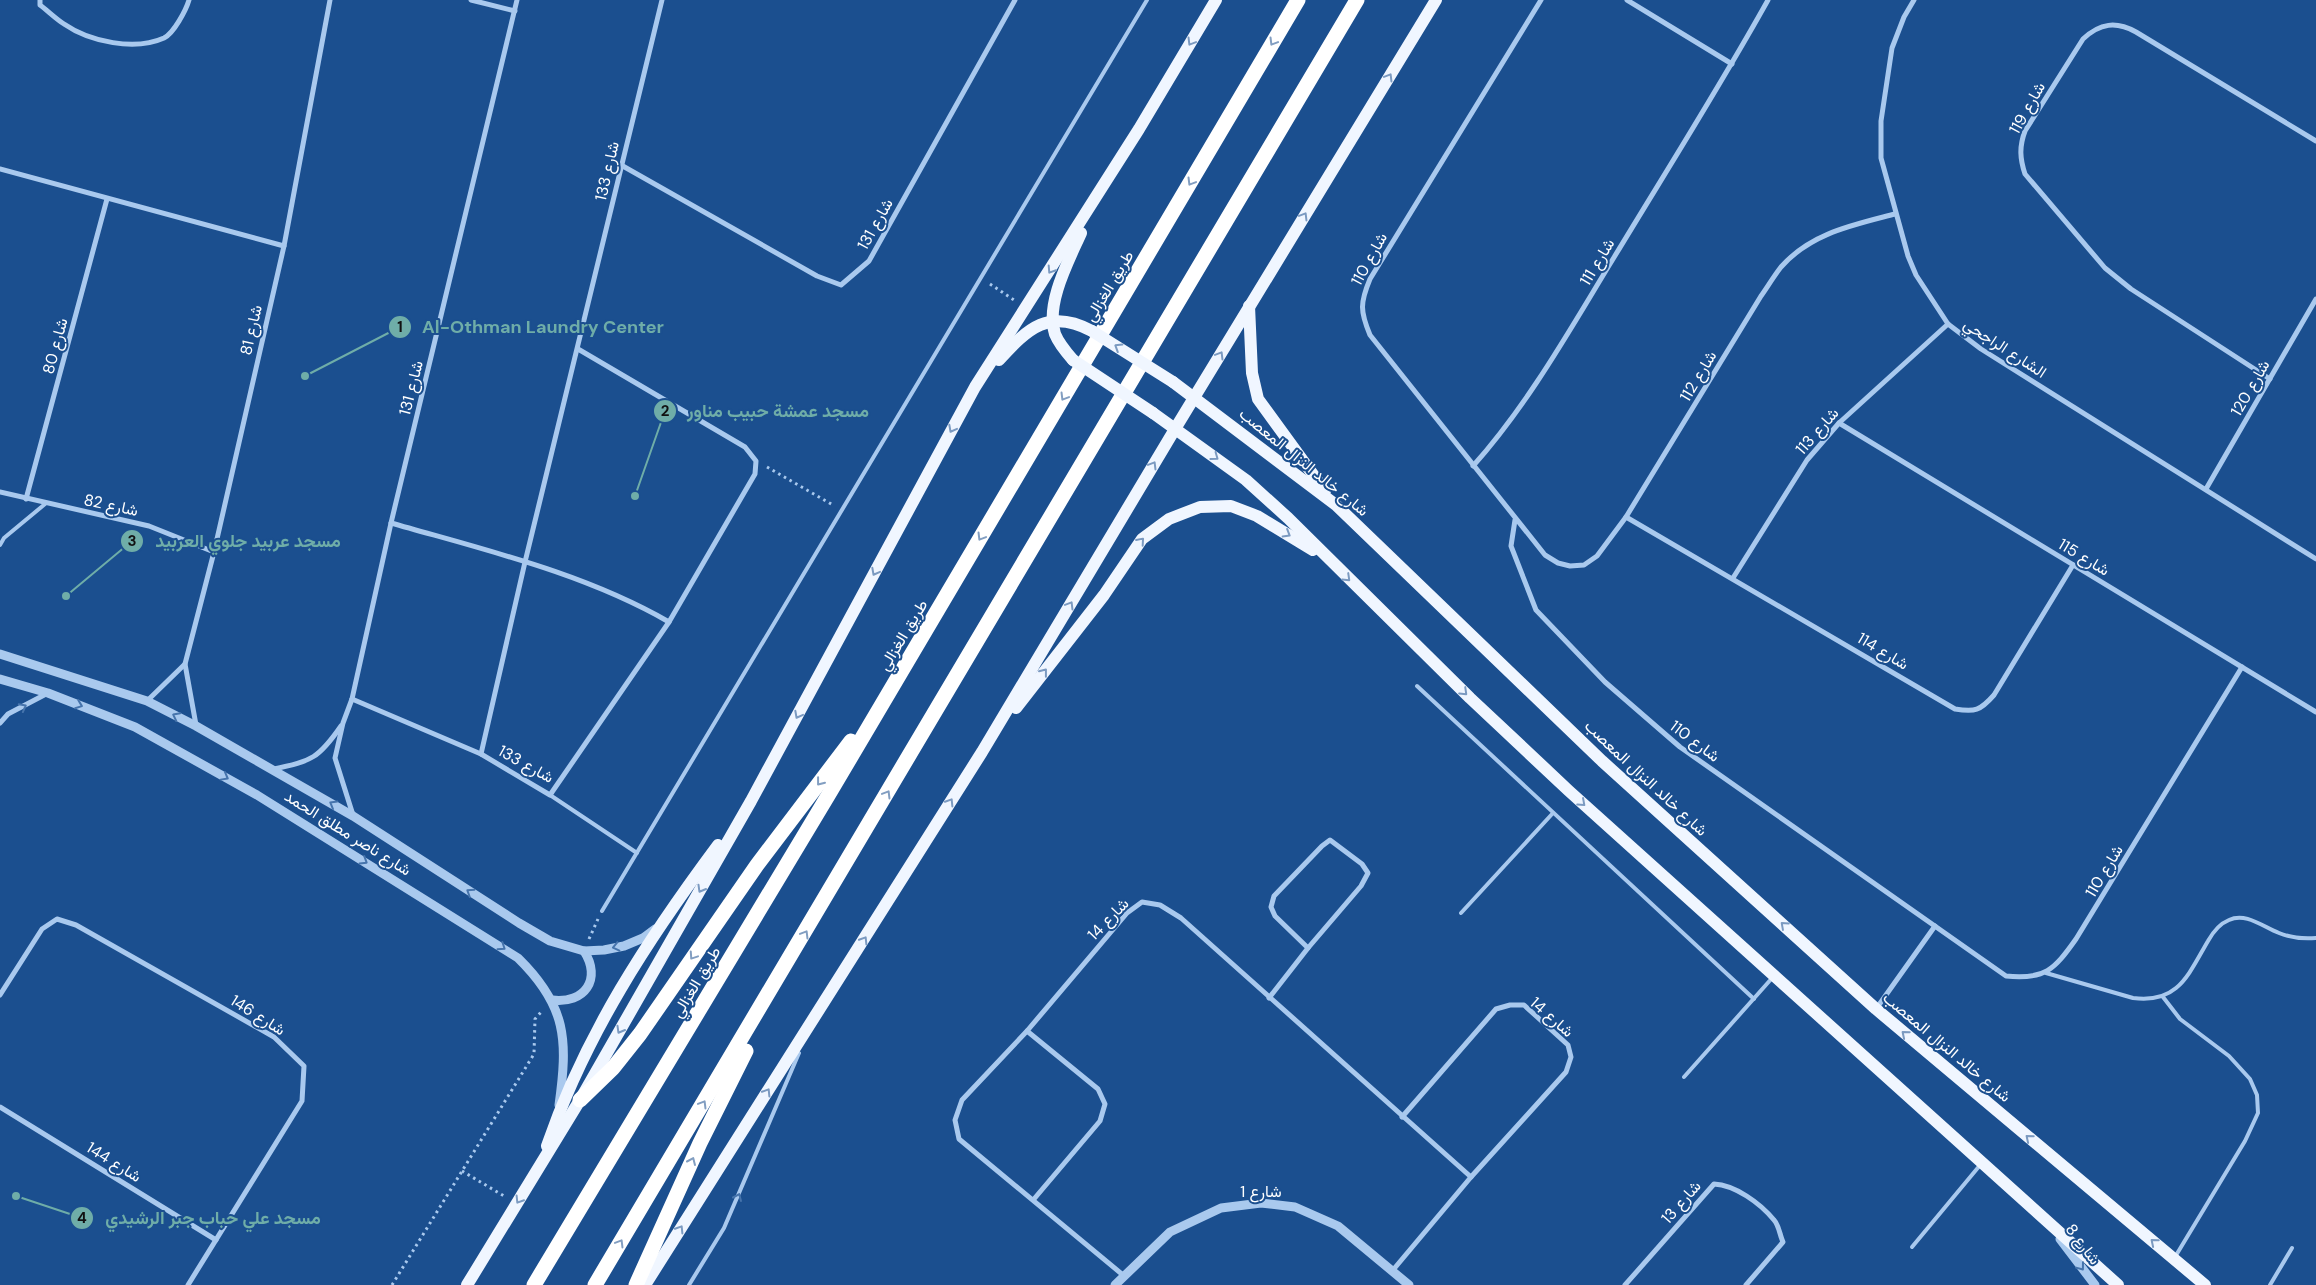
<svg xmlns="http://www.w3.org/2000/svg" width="2316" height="1285" font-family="'DM Sans',Vazirmatn,sans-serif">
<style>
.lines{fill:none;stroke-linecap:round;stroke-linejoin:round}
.path{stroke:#a9c9ee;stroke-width:3;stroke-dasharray:2.5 4;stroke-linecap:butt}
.service{stroke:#a9c9ee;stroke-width:4}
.minor{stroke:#a9c9ee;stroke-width:5}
.tertiary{stroke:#a9c9ee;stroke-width:9}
.primary{stroke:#f0f6ff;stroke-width:12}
.motorway{stroke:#fff;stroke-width:15}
.primary-bridge{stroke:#f0f6ff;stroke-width:12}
.oneway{stroke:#7b9ac1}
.oneway2{stroke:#829ec1}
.oneway3{stroke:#4674ac}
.labels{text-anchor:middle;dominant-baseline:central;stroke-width:4;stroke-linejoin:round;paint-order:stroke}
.street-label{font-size:16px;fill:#fff;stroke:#1b4f8f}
.leader{fill:none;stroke:#6fada8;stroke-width:2}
.callout-dot{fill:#6fada8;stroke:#1b4f8f;stroke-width:2}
.mark-label{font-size:15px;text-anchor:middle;font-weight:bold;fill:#111}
.callout-label{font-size:18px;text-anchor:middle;font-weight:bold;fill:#6fada8;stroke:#1b4f8f;stroke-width:4;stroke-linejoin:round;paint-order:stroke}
</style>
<rect width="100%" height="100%" fill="#1b4f8f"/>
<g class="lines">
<g class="path">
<polyline points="990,284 1014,300"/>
<polyline points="767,467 833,505"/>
<polyline points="589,939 598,919"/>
<polyline points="462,1171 504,1196"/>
<polyline points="392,1285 534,1054 535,1019 542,1011"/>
</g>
<g class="service">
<polyline points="0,545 4,538 45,504"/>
<polyline points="1417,686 1754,999"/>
<polyline points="550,795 637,853"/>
<polyline points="602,911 1147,0"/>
<polyline points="1461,913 1553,813"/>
<path d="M2046,973L2133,998C2178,1004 2188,975 2208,941C2213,932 2219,924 2229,920C2246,912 2263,927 2279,933C2291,938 2303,939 2316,938"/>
<polyline points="2163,997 2180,1019 2229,1056 2250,1079 2257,1095 2258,1113 2245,1141 2175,1257"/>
<polyline points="1684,1077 1773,977"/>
<polyline points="1912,1247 1981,1164"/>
<polyline points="689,1285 724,1228 799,1053"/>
<polyline points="2270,1285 2292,1248"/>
</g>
<g class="minor">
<path d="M40,0V5C48,11 56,19 64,24C90,42 135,51 164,38C174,33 186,10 189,0"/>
<polyline points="471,0 515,11"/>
<path d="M1541,0L1370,279C1360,303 1360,311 1370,335L1545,555L1558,563L1570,566L1584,565L1597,556L1626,517L1761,296C1768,286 1774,276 1781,267C1811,233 1853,225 1895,214"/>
<polyline points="1627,0 1732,64"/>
<polyline points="1914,0 1904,17 1892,48 1881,121 1881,158 1908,256 1916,275 1948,324 1981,349 2316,559"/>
<polyline points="621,165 817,276 841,285 869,261 1015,0"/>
<polyline points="0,169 284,246"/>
<path d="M2270,379L2131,289L2105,268L2025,174C2020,159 2019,147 2025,131L2083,39C2100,23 2116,21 2136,32L2316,141"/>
<polyline points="1839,423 2316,712"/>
<path d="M1473,466C1529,403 1569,331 1613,259C1665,173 1719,88 1768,0"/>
<polyline points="2206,489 2316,299"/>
<polyline points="0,492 149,526 214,552"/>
<polyline points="26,499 107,199"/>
<path d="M1626,517L1955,709C1975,712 1980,711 1994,695L2073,565"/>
<path d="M1515,520L1511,546L1536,610L1605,682L1680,747L2006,976C2045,980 2054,970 2076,939L2242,667"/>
<path d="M391,523C485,550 584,573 669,622"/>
<polyline points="1733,578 1807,460 1839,423 1948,324"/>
<polyline points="352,699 481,754 550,795 669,622 755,474 756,461 745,447 578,349"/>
<polyline points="147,701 185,664"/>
<polyline points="0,723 8,714 48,693"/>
<polyline points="196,725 185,664 214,552 284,246 330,0"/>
<polyline points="481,754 525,562 662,0"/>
<path d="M274,769C312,761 319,758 341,726"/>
<polyline points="353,815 335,758 343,723 352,699 391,523 517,0"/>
<polygon points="1330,840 1362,864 1368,873 1361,886 1308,948 1275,916 1271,907 1274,896 1322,846"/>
<polyline points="0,995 42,929 57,919 76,925 274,1037 304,1066 302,1101 188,1285"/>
<polyline points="1269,998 1308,948"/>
<polyline points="1876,1009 1935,926"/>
<polyline points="1027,1031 1098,1089 1105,1104 1100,1121 1034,1199"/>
<polyline points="0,1107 216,1240"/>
<polyline points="1393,1270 1471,1177 1566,1072 1571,1057 1568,1045 1524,1005 1510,1005 1496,1009 1402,1117"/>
<polyline points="1123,1275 959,1139 955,1120 962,1100 1027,1031 1127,913 1142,902 1160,905 1181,918 1471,1177"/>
<path d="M1625,1285L1714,1184C1735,1185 1760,1203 1774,1220C1779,1225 1780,1236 1783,1242L1746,1285"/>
</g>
<g class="tertiary">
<polyline points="0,654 147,701 196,726 353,816 519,923 550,941 584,951 604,950 624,946 643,938 655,929"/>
<path d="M0,679L48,693L135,727L257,795L518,958C567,1006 568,1040 559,1105"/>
<path d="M552,1000C585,1004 602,979 584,951"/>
<polyline points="2060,1239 2095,1285"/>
<polyline points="1115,1285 1170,1232 1221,1208 1261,1203 1295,1207 1338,1226 1409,1285"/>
</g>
<g class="primary">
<polyline points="1249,306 1252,373 1258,399 1325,491"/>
<path d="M999,360C1028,328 1049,308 1092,331"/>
<path d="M1073,360C1066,352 1059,344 1055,334C1045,304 1069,260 1081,233"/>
<polyline points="1173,382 1336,505 1602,761 1876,1009 2205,1285"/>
<polyline points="1153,413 1246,480 1288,518 1470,698 1569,791 2118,1285"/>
<polyline points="1016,708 1104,595 1142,539 1169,519 1200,507 1231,506 1257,516 1313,550"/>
<path d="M547,1146C585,1035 648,939 718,845"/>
<polyline points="467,1285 580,1100 751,801 975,387 1139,129 1216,0"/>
<polyline points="645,1285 982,752 1175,429 1436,0"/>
</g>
<g class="motorway">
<polyline points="580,1100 613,1068 640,1034 757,865 851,741"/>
<polyline points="534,1285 829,794 1298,0"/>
<polyline points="595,1285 1357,0"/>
<polyline points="636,1285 700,1143 746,1051"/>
</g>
<g class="primary-bridge">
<polyline points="1092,331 1173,382"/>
<polyline points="1073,360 1153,413"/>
</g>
</g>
<defs><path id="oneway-chevron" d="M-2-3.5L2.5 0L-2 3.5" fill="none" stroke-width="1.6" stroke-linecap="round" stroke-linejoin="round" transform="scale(1.25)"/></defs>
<g class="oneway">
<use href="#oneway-chevron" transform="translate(1191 42) rotate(121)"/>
<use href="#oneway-chevron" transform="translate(1389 77) rotate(-59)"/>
<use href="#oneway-chevron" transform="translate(1304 216) rotate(-59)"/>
<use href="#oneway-chevron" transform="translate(1051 270) rotate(123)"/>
<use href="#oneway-chevron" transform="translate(1118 347) rotate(-148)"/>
<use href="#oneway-chevron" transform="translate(1220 355) rotate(-59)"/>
<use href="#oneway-chevron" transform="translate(952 429) rotate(118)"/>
<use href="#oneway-chevron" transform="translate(1215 457) rotate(36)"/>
<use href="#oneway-chevron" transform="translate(1153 465) rotate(-59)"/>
<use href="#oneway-chevron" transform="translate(1287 534) rotate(31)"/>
<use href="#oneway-chevron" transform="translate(1141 541) rotate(-49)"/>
<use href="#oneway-chevron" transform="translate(875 572) rotate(118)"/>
<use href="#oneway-chevron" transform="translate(1347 578) rotate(44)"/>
<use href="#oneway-chevron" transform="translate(1070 605) rotate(-59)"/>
<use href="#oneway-chevron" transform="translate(1044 672) rotate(-52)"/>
<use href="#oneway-chevron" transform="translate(1464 692) rotate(44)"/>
<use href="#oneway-chevron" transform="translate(798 715) rotate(118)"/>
<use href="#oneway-chevron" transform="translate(950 802) rotate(-58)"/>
<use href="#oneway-chevron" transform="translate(1582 803) rotate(42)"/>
<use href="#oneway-chevron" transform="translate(701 889) rotate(120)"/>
<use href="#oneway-chevron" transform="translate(1784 925) rotate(-138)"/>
<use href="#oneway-chevron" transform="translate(864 940) rotate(-58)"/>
<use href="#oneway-chevron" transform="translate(620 1030) rotate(120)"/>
<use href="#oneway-chevron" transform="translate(1905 1034) rotate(-140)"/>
<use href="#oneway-chevron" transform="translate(767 1092) rotate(-58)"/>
<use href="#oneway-chevron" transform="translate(2029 1138) rotate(-140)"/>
<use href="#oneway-chevron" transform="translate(519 1200) rotate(122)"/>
<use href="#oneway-chevron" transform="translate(680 1229) rotate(-58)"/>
<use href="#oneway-chevron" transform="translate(2154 1242) rotate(-140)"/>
</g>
<g class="oneway2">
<use href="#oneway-chevron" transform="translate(1273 42) rotate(121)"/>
<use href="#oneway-chevron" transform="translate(1191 182) rotate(121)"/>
<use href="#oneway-chevron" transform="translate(1064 397) rotate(121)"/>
<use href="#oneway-chevron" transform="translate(981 537) rotate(121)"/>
<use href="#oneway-chevron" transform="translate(820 782) rotate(128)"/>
<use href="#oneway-chevron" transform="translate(887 794) rotate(-59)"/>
<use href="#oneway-chevron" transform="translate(805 934) rotate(-59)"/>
<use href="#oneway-chevron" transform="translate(693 956) rotate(124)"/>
<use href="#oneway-chevron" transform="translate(703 1104) rotate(-59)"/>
<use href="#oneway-chevron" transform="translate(692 1161) rotate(-66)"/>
<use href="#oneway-chevron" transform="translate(620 1243) rotate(-59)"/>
</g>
<g class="oneway3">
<use href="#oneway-chevron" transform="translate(79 705) rotate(21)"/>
<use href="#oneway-chevron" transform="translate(23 707) rotate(-28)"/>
<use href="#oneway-chevron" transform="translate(176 716) rotate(-153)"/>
<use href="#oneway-chevron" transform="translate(225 777) rotate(29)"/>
<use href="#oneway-chevron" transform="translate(333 804) rotate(-150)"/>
<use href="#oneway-chevron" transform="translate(364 861) rotate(32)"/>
<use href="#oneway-chevron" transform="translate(470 892) rotate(-147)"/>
<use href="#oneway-chevron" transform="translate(502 947) rotate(34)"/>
<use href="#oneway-chevron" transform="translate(616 947) rotate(167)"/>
<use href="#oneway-chevron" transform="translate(738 1197) rotate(-66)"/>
<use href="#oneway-chevron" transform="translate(2081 1267) rotate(53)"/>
</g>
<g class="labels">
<g class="street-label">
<text transform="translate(2027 108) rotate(-61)">شارع 119</text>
<text transform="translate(607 171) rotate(-77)">شارع 133</text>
<text transform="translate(875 224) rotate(-61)">شارع 131</text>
<text transform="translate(1369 259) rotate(-61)">شارع 110</text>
<text transform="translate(1597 262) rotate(-59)">شارع 111</text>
<text transform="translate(1109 286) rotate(-59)">طريق الغزالي</text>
<text transform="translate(251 330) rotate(-77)">شارع 81</text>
<text transform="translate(55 346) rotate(-75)">شارع 80</text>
<text transform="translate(2005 348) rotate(33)">الشارع الراجحي</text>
<text transform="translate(1698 376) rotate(-59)">شارع 112</text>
<text transform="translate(411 388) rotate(-76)">شارع 131</text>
<text transform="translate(2250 388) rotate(-60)">شارع 120</text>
<text transform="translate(1817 431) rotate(-49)">شارع 113</text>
<text transform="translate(1304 462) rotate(39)">شارع خالد النزال المعصب</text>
<text transform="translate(111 505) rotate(12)">شارع 82</text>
<text transform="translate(2084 557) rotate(31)">شارع 115</text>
<text transform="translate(903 635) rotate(-59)">طريق الغزالي</text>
<text transform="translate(1883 651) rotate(31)">114 شارع</text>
<text transform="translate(1695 741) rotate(37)">شارع 110</text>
<text transform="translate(526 764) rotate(29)">شارع 133</text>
<text transform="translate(1646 778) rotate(43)">شارع خالد النزال المعصب</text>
<text transform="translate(348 833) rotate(32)">شارع ناصر مطلق الحمد</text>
<text transform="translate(2104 871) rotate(-59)">شارع 110</text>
<text transform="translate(1108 919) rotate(-46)">شارع 14</text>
<text transform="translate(696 982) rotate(-59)">طريق الغزالي</text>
<text transform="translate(258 1015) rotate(32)">شارع 146</text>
<text transform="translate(1552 1017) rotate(41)">شارع 14</text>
<text transform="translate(1947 1047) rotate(40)">شارع خالد النزال المعصب</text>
<text transform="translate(114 1162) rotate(32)">شارع 144</text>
<text x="1261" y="1191">شارع 1</text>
<text transform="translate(1681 1202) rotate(-49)">شارع 13</text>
<text transform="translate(2083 1244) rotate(53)">شارع 8</text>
</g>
</g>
<path class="leader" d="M305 376L400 327M635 496L665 411M66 596L132 541M16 1196L82 1218"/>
<g class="callout-dot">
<circle cx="305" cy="376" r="5"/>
<circle cx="635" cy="496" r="5"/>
<circle cx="66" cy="596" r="5"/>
<circle cx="16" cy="1196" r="5"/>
<circle cx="400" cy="327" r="12"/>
<circle cx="665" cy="411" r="12"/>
<circle cx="132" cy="541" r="12"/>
<circle cx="82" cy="1218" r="12"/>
</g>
<g class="mark-label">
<text x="400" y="332">1</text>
<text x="665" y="416">2</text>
<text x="132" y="546">3</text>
<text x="82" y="1223">4</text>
</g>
<g class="callout-label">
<text x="543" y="333">Al-Othman Laundry Center</text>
<text x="778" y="417">مسجد عمشة حبيب مناور</text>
<text x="248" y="547">مسجد عربيد جلوي العربيد</text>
<text x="213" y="1224">مسجد علي حباب جبر الرشيدي</text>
</g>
</svg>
